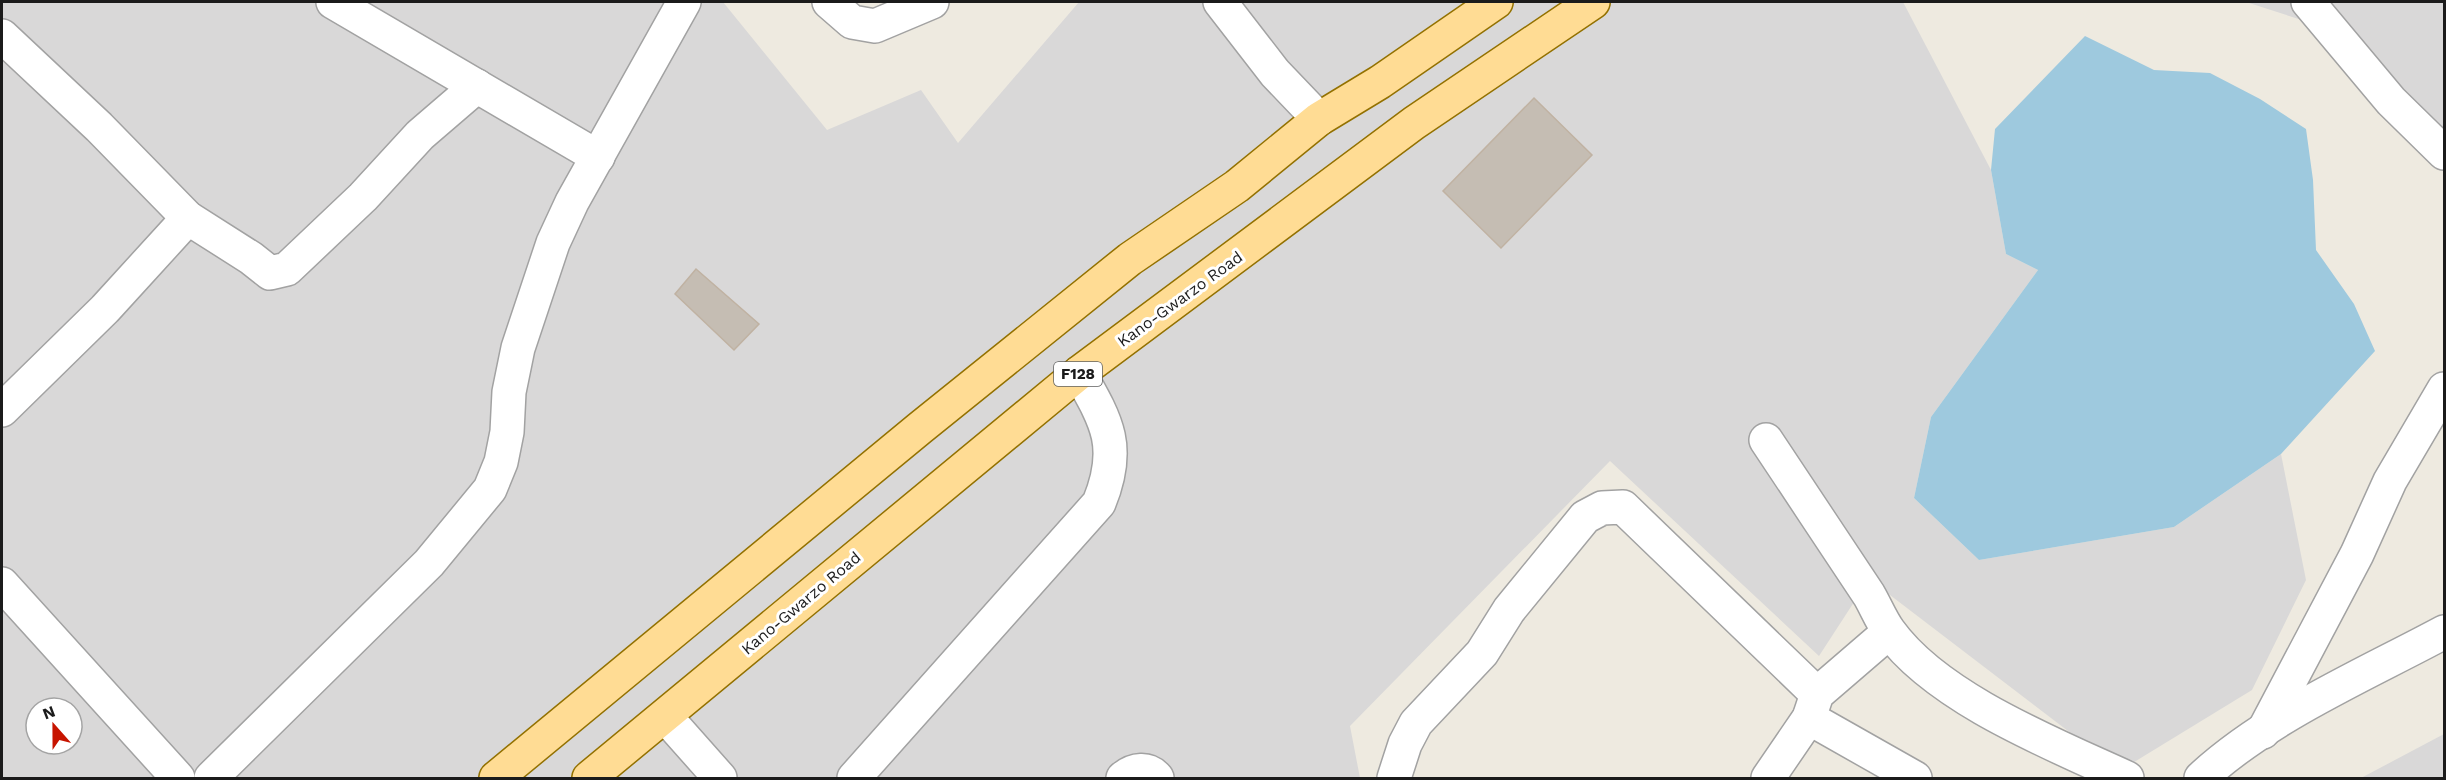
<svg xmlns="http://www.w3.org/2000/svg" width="2446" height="780" font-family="'Work Sans',sans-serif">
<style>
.residential{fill:#d9d8d8;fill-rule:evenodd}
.water{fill:#9ec9de}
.building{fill:#c5bdb3;stroke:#c0b2a2;stroke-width:1.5}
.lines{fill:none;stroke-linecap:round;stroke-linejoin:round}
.minor-casing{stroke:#a2a2a2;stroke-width:36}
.major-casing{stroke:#937100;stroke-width:36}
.minor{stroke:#fff;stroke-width:33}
.major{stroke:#ffdc94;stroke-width:33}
.labels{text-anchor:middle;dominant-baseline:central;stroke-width:6;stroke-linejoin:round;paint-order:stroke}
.shield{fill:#fff;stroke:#5f5f5f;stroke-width:1.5}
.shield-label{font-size:15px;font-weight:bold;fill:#1b1b1b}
.street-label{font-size:16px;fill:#1b1b1b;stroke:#fff}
</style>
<rect width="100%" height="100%" fill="#eeeae0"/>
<g class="residential">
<path d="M2,2H723L827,130L921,90L958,143L1079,2H1903L1991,170L2006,254L2038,270L1931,417L1914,498L1979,560L2174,527L2281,454L2306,580L2252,690L2108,778L2089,747L1869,579L1819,656L1610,461L1350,726L1360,778H2ZM36,708H72V744H36Z"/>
<polygon points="2246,2 2444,2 2444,136 2345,34"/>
<polygon points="2444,734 2444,778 2361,778"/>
</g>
<polygon class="water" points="2085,36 2154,70 2210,73 2260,99 2306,129 2313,180 2316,250 2354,304 2375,351 2281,454 2174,527 1979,560 1914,498 1931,417 2038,270 2006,254 1991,170 1995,129"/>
<g class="building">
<polygon points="1534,98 1592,155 1501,248 1443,191"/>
<polygon points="696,269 759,324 734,350 675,294"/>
</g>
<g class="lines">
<defs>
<g id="minor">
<polyline points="333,2 598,157"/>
<polyline points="829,2 852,22 875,26 932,2"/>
<polyline points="1220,2 1275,73 1319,119"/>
<polyline points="2308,2 2391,101 2444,153"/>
<polyline points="2,36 99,127 188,218 251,258 270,273 287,269 363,197 420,135 477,86"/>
<polyline points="2,410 105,309 188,218"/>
<path d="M1766,440C1800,492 1835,543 1869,595C1876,607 1881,620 1889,631C1937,698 2053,744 2127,778"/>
<polyline points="2,584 178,778"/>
<polyline points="665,716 720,778"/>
<polyline points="1809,718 1915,778"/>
<polyline points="2263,732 2357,554 2390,481 2444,389"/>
<polyline points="211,778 429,563 490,489 501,462 507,432 509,392 518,348 553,243 572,202 684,2"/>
<path d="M854,778L1099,503C1122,447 1107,422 1079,373"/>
<path d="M1123,778C1134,769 1148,767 1157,778"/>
<polyline points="1394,778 1405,744 1416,723 1482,653 1509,610 1585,517 1602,508 1623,507 1817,694"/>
<polyline points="1768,778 1809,718 1817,694 1889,632"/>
<path d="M2201,778C2268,716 2364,675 2444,632"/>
</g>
<g id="major">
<polyline points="496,778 920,428 1130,259 1237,186 1319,119 1380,82 1496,2"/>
<polyline points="589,778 1079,373 1414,123 1593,2"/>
</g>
</defs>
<use href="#minor" class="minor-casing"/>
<use href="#major" class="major-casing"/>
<use href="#minor" class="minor"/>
<use href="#major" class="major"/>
</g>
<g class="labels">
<rect class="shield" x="1054" y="362" width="48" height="24" rx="4.5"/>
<g class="shield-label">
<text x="1078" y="374">F128</text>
</g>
<g class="street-label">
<text transform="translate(1180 299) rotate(-36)">Kano-Gwarzo Road</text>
<text transform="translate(801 603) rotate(-40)">Kano-Gwarzo Road</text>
</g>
</g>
<rect width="2446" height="780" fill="none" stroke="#1b1b1b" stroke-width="6"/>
<g transform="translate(54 726) rotate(339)"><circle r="28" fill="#ffffff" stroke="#a4a4a4" stroke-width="1.5"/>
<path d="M0-4.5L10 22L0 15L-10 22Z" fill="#c71400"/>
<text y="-9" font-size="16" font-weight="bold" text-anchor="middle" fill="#1b1b1b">N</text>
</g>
</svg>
